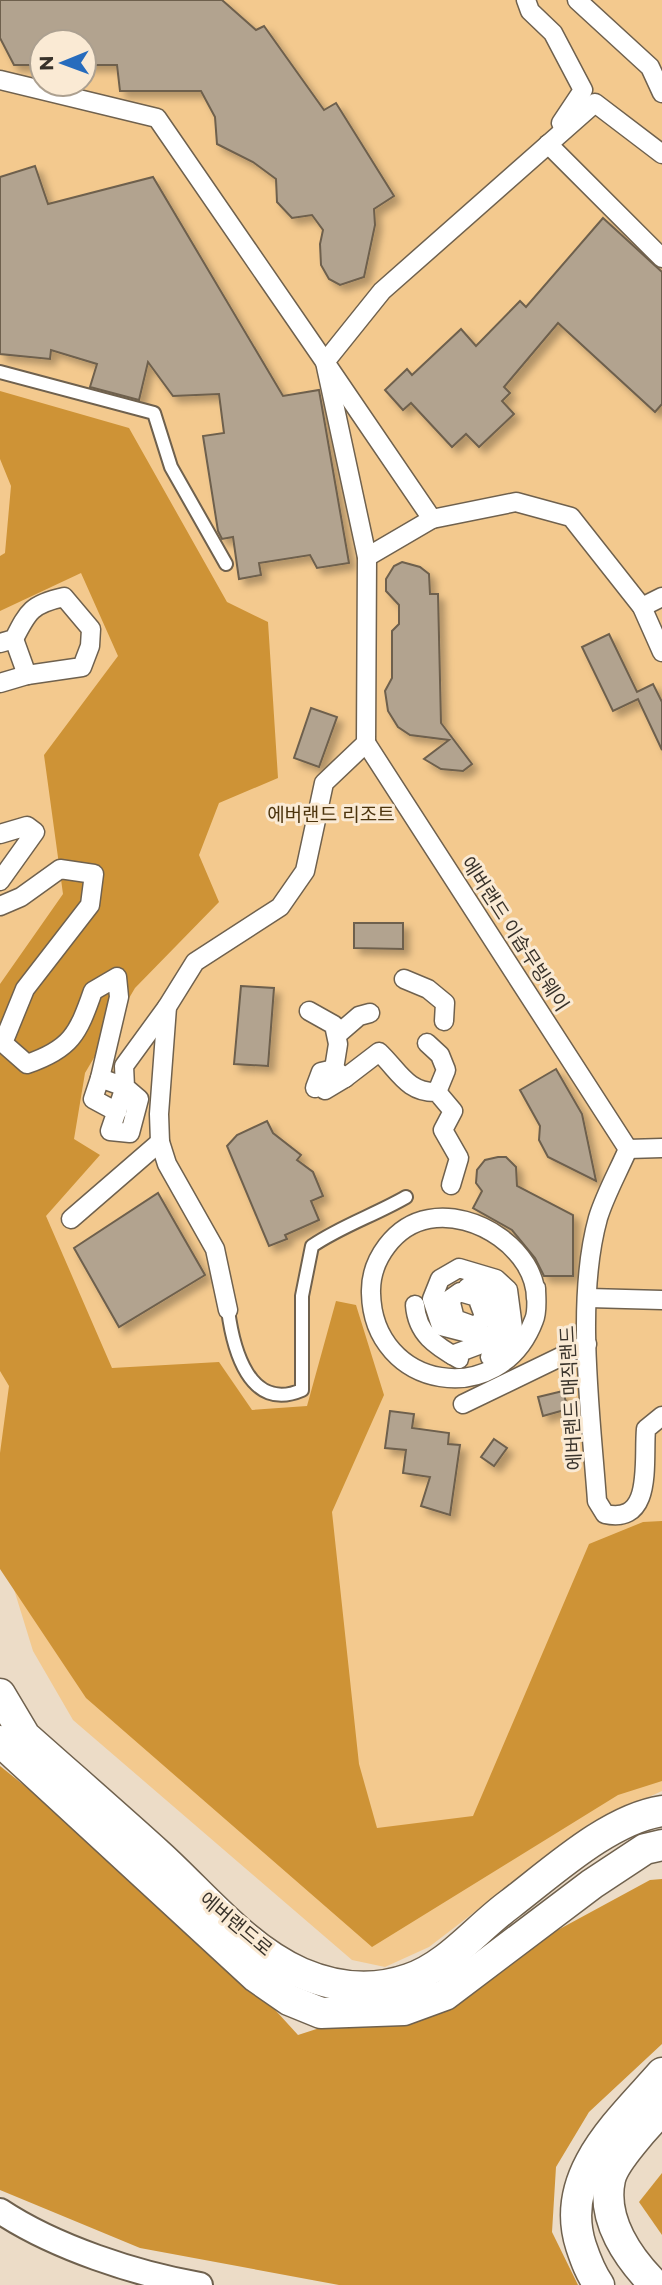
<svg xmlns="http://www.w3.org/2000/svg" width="662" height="2285" font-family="Montserrat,'Noto Sans KR',sans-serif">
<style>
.green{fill:#f3c98e;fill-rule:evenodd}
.forest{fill:#ce9336}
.building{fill:#b2a38f;stroke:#6e604d;stroke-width:2;filter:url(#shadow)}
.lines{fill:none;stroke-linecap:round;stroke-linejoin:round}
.service-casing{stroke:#6f614e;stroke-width:16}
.pedestrian-casing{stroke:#6f614e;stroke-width:21}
.minor-casing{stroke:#6f614e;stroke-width:28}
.tertiary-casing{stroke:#6f614e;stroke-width:33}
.service{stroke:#fff;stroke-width:12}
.pedestrian{stroke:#fff;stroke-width:18}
.minor{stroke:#fff;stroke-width:24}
.tertiary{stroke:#fff;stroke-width:30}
.labels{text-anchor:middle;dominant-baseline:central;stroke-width:6;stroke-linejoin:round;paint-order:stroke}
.park-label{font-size:19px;fill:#4c340d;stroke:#faead4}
.street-label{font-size:19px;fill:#38322a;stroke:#faead4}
</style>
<defs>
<filter id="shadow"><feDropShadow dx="6" dy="6" stdDeviation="3.5" flood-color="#0004"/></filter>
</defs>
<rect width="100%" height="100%" fill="#ecdcc7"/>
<path class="green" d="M0,0H662V1791L589,1824L429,1947L385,1967L352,1960L73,1720L33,1651L0,1544ZM42,42H84V84H42Z"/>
<g class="forest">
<polygon points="0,391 129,428 227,602 268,622 278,778 219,803 199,855 219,902 135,988 85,1073 74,1139 100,1155 46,1216 112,1368 219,1362 252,1410 307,1406 336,1301 356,1305 384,1395 332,1512 359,1764 377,1828 473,1816 589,1544 643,1522 662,1521 662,1781 618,1795 372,1947 86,1698 0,1569 0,1453 9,1386 0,1371 0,984 63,894 44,755 118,656 81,573 0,611 0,556 5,553 11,486 0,459"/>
<polygon points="0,1766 197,1924 298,2035 462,1982 650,1880 662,1879 662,2044 589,2112 556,2167 552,2232 578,2285 339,2285 140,2248 0,2190"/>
<polygon points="662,2173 662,2235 639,2202"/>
</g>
<g class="building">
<polygon points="0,0 222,0 256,30 264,26 324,110 336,103 394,196 374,209 375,225 364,277 340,285 329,279 321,265 320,244 323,230 312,215 292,218 277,202 276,179 253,162 217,144 215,117 201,91 120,91 117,65 84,65 84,42 42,42 42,65 14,65 0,38"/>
<polygon points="35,166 48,204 153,177 283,396 319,390 349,563 317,568 310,555 259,563 261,575 239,579 233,537 222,539 218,531 203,436 224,433 219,394 173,396 148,362 139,400 90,387 97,364 51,350 50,359 0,354 0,177"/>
<polygon points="603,218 662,272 662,404 655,412 558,323 504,387 510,393 502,401 514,414 479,447 466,434 452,447 411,403 403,410 385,390 407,369 412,375 461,329 476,346 520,301 526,307"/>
<polygon points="402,562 420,567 429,574 430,594 438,594 441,723 472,764 463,771 441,769 424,759 449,740 410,735 398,727 388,711 385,691 392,678 392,631 399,624 399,605 386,591 386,579 394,566"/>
<polygon points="609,634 637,692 653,684 662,702 662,750 638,699 613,711 582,647"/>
<polygon points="311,708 337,717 319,767 294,758"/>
<polygon points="354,923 403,923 403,949 354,948"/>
<polygon points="241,986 274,988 268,1066 234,1064"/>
<polygon points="556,1069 582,1114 596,1181 548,1157 539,1140 540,1126 520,1090"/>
<polygon points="267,1121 273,1133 301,1155 297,1160 313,1172 323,1196 311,1201 319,1220 285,1235 287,1239 269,1246 227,1146 237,1135"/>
<polygon points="498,1157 506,1157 516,1167 517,1186 573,1215 573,1276 544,1276 535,1258 512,1230 473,1208 482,1191 476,1183 477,1170 485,1160"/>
<polygon points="158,1193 205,1275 119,1327 74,1248"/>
<polygon points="563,1391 568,1409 543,1416 538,1397"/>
<polygon points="390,1411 414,1414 412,1428 449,1433 448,1444 460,1445 450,1515 421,1506 430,1477 403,1473 406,1450 385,1448"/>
<polygon points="494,1439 507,1448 494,1466 481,1457"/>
</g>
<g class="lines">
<defs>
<g id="service">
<polyline points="0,372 154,413 171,467 226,564"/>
<path d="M228,1310C233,1348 249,1413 302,1390V1296L312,1246C341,1226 375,1215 406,1197"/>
</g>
<g id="pedestrian">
<polyline points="526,0 530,11 553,33 583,90 561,123"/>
<polyline points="577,0 650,67 662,93"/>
<polyline points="0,80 157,118 325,362 367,557 366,743 324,783 305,871 280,907 195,962 167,1007 159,1114 160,1142 167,1164 215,1249 228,1310"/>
<polyline points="548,144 662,258"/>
<polyline points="662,154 595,103 382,291 325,362 432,519 516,502 571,517 642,607 662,652"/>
<polyline points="367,557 432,519"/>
<polyline points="642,607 662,597"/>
<polyline points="14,639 27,675"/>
<path d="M0,643L14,639C28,611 32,604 64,597L91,629L90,646L82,667L27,675L0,683"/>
<polyline points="366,743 628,1149"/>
<polyline points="0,834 27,826 35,832 0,881"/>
<path d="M0,906L21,897L60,869L94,874L90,905L25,989L3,1043L27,1064C71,1049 78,1034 93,991L117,977L119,997L100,1078"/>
<polyline points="404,979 428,989 445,1003 444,1021"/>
<polyline points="309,1011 334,1025 338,1044 334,1069"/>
<polyline points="337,1035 359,1016 370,1013"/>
<polyline points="427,1043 440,1055 446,1070 437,1092"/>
<path d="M345,1078L379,1052C399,1071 407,1093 437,1092L453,1111L443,1130L459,1158L451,1185"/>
<polyline points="315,1088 321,1072 334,1069 345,1078 325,1090"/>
<polyline points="117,1112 93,1099 100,1078 125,1087 110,1131 130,1133 139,1099 125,1087 124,1066 167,1007"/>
<path d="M628,1149C618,1172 605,1195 598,1218C575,1301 591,1415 597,1501L605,1514C654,1525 643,1461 646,1429L662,1416"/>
<polyline points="628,1149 662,1148"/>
<polyline points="71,1219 160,1142"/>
<polyline points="589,1298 662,1300"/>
<path d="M536,1299C536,1250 475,1210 429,1219C395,1225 370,1260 371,1293C373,1390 500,1411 534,1320C538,1311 536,1297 536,1288"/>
<path d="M415,1305C417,1334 436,1346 459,1359"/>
<polyline points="477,1327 455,1319 450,1299 460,1292 477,1297 484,1316 472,1334 441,1326 432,1299 440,1279 459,1268 496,1279 508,1290 513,1328 490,1357"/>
<polyline points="452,1355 484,1343 497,1329 497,1300 486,1292 468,1287"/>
<polyline points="463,1404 587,1344"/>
</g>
<path id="minor" d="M0,2211C54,2247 136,2274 200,2285"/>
<g id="tertiary">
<path d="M0,1694L25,1736C70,1776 115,1815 159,1855C203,1895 246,1949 301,1973C336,1988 372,1992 409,1979C448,1966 477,1928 510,1904C552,1872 609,1819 662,1811"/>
<polyline points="0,1741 256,1977 289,2000 321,2013 404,2010 445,1995 592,1884 645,1849 662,1845"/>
<path d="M599,2285C590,2272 586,2261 581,2246C558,2175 619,2122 662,2073"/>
<path d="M655,2285C629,2259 601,2220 610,2179C614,2161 648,2124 662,2110"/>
</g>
</defs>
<use href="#service" class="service-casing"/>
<use href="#pedestrian" class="pedestrian-casing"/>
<use href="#minor" class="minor-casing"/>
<use href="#tertiary" class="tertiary-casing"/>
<use href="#service" class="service"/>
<use href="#pedestrian" class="pedestrian"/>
<use href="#minor" class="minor"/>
<use href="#tertiary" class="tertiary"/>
</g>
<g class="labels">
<g class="park-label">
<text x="331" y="814">에버랜드 리조트</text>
</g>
<g class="street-label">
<text transform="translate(515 934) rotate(57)">에버랜드 이솝무빙웨이</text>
<text transform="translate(571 1398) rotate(-93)">에버랜드 매직랜드</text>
<text transform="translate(236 1924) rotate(40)">에버랜드로</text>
</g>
</g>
<g transform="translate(63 63) rotate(269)"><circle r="33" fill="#faead4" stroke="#aca090" stroke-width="2"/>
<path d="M0-5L12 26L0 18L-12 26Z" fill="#276cbd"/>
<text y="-10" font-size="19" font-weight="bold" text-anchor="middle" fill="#38322a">N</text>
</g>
</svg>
